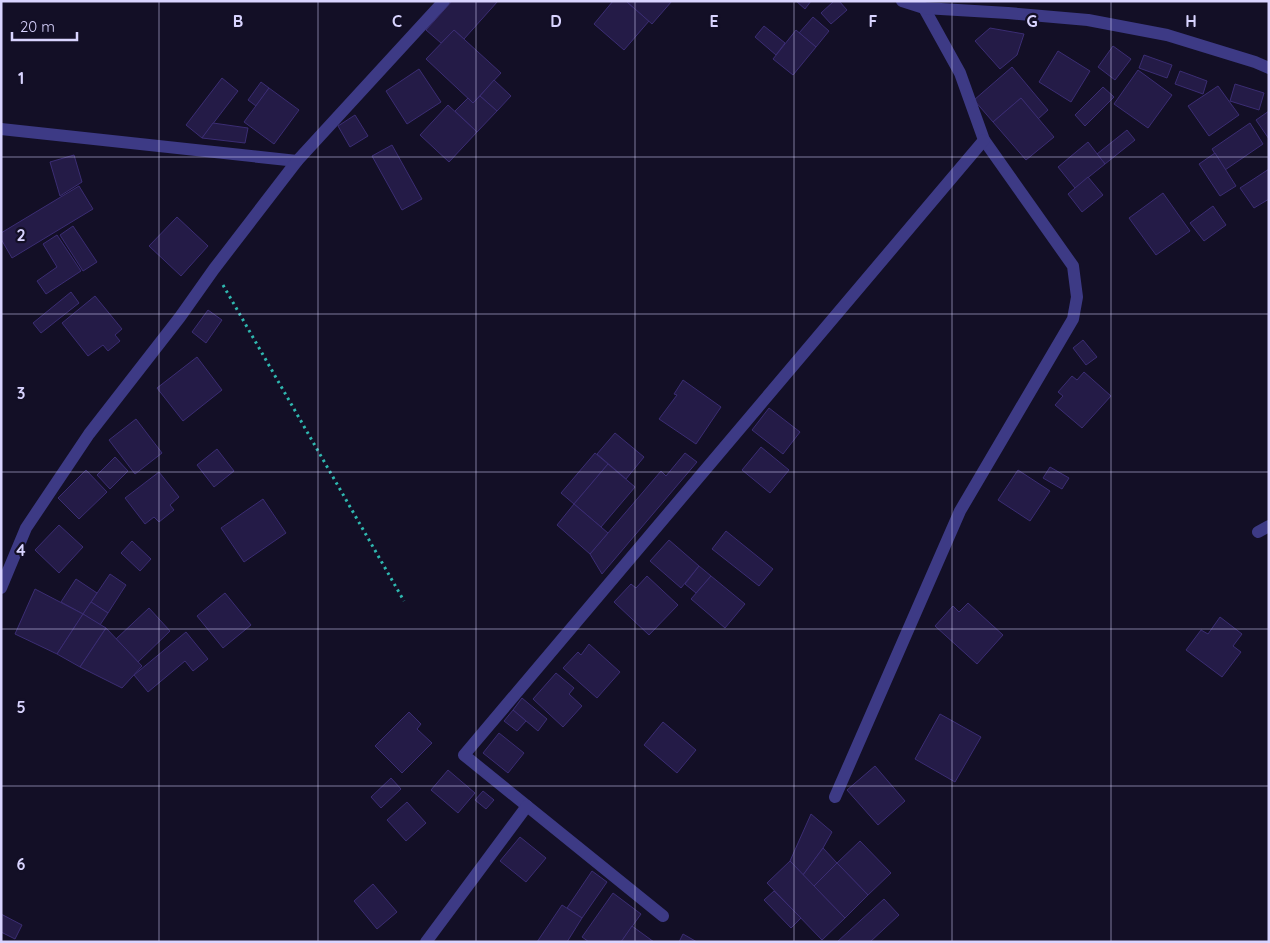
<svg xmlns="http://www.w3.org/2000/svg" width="1270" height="943" font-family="Quicksand,sans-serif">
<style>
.building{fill:#241b47;stroke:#3b2d73}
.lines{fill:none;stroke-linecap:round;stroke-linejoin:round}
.path{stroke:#2fb8b0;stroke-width:3;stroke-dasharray:2.5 4;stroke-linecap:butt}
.minor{stroke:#3d3a85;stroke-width:12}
.tertiary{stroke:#3d3a85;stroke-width:12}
.grid{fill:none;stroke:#d9d4ff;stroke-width:1;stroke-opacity:0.55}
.grid-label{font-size:16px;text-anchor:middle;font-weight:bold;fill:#d9d4ff;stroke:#130f26;stroke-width:4.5;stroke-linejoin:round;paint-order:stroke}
</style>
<rect width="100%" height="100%" fill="#130f26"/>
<g class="building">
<polygon points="452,1 498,1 464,39 454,30 441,43 426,30"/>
<polygon points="613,1 626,1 649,21 624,50 594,24"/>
<polygon points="626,1 672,1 652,24"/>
<polygon points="796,1 811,1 805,9"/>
<polygon points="834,1 839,1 847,10 831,24 821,13"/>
<polygon points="813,17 829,31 816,47 799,33"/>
<polygon points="764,26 785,43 776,55 755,37"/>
<polygon points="990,28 1024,34 1017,55 1000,69 975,41"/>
<polygon points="454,30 501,73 473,103 426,59"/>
<polygon points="796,30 816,47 793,75 773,59"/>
<polygon points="1113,46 1131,59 1115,80 1098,67"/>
<polygon points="1058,51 1090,71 1071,102 1039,82"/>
<polygon points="1144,55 1172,65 1167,78 1139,68"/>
<polygon points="1012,67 1048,110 1038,119 1021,98 993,122 974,100"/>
<polygon points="419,69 441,102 407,124 386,91"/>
<polygon points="1138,70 1172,95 1148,128 1114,104"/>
<polygon points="1180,71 1207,81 1203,94 1175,84"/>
<polygon points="222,78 238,91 202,138 186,125"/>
<polygon points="494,80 511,96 497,111 480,96"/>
<polygon points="261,82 269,88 256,106 248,100"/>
<polygon points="1235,84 1264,93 1259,110 1230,101"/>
<polygon points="1218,86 1239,115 1209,136 1188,106"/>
<polygon points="1103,87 1114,97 1085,126 1075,115"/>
<polygon points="269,88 299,110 274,144 244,122"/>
<polygon points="480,96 497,111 477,132 455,111 468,98 473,103"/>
<polygon points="1021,98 1054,137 1026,160 993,122"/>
<polygon points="448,105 477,132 449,162 420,135"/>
<polygon points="1269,111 1269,139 1256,120"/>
<polygon points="355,115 368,136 350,147 338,126"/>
<polygon points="213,123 248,128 245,143 202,138"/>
<polygon points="1250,123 1263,144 1225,170 1212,149"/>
<polygon points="1127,130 1135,140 1105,164 1097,154"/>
<polygon points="1088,142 1105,164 1075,188 1058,167"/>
<polygon points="392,145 422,199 402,210 372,156"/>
<polygon points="1215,153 1236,186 1220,196 1199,164"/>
<polygon points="74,155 82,182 60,196 50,162"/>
<polygon points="1269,169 1269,199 1254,208 1240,188"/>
<polygon points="1088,177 1103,195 1082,212 1068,194"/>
<polygon points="79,186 93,209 12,258 1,239 1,233"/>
<polygon points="1163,193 1190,231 1156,255 1129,218"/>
<polygon points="1213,206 1226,225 1204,241 1190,223"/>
<polygon points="177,217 208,246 181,276 149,246"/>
<polygon points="73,226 97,262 83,271 60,235"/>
<polygon points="57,235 81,271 46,294 37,281 57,267 43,244"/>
<polygon points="71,292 79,303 41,333 33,323"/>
<polygon points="95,296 122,329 115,335 120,341 108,351 103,345 88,356 62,323"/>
<polygon points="208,310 222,320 206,343 192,332"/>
<polygon points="1083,340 1097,357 1086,365 1073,348"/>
<polygon points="197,357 222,390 183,421 157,388"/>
<polygon points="1084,372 1111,396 1082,428 1055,405 1063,396 1058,392 1072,376 1077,380"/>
<polygon points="683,380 721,407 696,444 659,419 677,395 674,394"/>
<polygon points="769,408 800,432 783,454 752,430"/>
<polygon points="136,419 162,453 135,474 109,440"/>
<polygon points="615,433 644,457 626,479 597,454"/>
<polygon points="761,447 789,470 770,493 742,470"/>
<polygon points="217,449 234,471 214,487 197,465"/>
<polygon points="595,453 608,464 574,504 561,493"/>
<polygon points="685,453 697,462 602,574 590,554 661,471 666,476"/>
<polygon points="115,457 128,471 110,489 97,475"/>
<polygon points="608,464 635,487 601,527 574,504"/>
<polygon points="1050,467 1069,478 1062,489 1043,478"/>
<polygon points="86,470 107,492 79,519 58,498"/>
<polygon points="1018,470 1050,491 1030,521 998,500"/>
<polygon points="159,472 179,497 170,505 174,510 159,522 154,517 145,524 125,498"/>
<polygon points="263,499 286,533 244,562 221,528"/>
<polygon points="574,504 608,533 590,554 557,525"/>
<polygon points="59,525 83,547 59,573 35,550"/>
<polygon points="726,531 773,569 759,586 712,549"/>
<polygon points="669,540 699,566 681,588 650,561"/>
<polygon points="132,541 151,559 140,571 121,553"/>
<polygon points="699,566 711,576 696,593 685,584"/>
<polygon points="110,574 126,585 108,613 91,602"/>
<polygon points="647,576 678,605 649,635 614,602 631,584 636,588"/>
<polygon points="711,576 745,604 725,628 691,599"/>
<polygon points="76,579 97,593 83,614 61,602"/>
<polygon points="35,589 83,614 57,654 15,634"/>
<polygon points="225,593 251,625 223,648 197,616"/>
<polygon points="91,602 108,613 100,625 83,614"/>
<polygon points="968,603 1003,635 977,664 935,626 953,606 959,612"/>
<polygon points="149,608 170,631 138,662 116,639"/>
<polygon points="83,614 106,628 80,667 57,654"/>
<polygon points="1220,617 1242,634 1233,646 1241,652 1222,677 1186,650 1201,630 1208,634"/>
<polygon points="106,628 142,666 122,688 80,667"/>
<polygon points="186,632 208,659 193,671 185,661 148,692 134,675"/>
<polygon points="589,644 620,672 597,698 563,668 578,652 581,655"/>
<polygon points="556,673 574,688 569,694 582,706 563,727 533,699"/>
<polygon points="522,698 547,719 538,731 513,710"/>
<polygon points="513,710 526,721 517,731 504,721"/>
<polygon points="409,712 421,724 417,729 432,743 402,773 375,746"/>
<polygon points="940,714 981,737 955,782 915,759"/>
<polygon points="663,722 696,750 677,773 644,745"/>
<polygon points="499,733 524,753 508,773 483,753"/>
<polygon points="875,766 905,801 878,825 847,790"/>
<polygon points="448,770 475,793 458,813 431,790"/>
<polygon points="391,778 401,789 381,808 371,797"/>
<polygon points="483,791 494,800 486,809 475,800"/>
<polygon points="407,802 426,823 406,841 387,820"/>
<polygon points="811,814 832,832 823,848 803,875 790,861"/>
<polygon points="520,837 546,858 526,882 500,861"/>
<polygon points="860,841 891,873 868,895 837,863"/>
<polygon points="823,848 837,863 814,886 803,875"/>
<polygon points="790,861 845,918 822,940 767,883"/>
<polygon points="837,863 868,895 845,918 814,886"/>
<polygon points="592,871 607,882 582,918 567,908"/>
<polygon points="373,884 397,912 377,929 354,901"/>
<polygon points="774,891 801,918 791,928 764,900"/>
<polygon points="613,893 641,914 621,942 589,942 582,937"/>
<polygon points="884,899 899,915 870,942 837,942"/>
<polygon points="562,905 582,918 567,942 537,942"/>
<polygon points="1,914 22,925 15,939 1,932"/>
<polygon points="632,926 654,942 621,942"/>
<polygon points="683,934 697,942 679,942"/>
</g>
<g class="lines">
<polyline class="path" points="223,285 404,601"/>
<g class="minor">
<polyline points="1,129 297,161"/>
<polyline points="1258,532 1269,526"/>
<polyline points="1,588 26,528 89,434 180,317 214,269 297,161 444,1"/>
<polyline points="835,797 960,511 1073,319 1077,297 1073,266 984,140 960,73 924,8"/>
<polyline points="663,916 464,755 984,140"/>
<polyline points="426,942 527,806"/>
</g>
<polyline class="tertiary" points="902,1 924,8 1008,13 1088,20 1167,35 1255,62 1269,68"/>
</g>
<path class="grid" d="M159,1V942M318,1V942M476,1V942M635,1V942M794,1V942M952,1V942M1111,1V942M1,157H1269M1,314H1269M1,472H1269M1,629H1269M1,786H1269"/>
<g class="grid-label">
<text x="238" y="27">B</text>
<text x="397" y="27">C</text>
<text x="556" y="27">D</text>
<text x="714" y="27">E</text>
<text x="873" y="27">F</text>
<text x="1032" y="27">G</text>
<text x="1191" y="27">H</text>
<text x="21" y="84">1</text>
<text x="21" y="241">2</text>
<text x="21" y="399">3</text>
<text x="21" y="556">4</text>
<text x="21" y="713">5</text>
<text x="21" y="870">6</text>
</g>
<rect width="1270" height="943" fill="none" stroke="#d9d4ff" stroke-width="5"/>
<path d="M12 32v8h65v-8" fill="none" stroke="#d9d4ff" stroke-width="2.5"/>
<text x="20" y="32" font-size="15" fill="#d9d4ff" stroke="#130f26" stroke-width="4" paint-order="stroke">20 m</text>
</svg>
